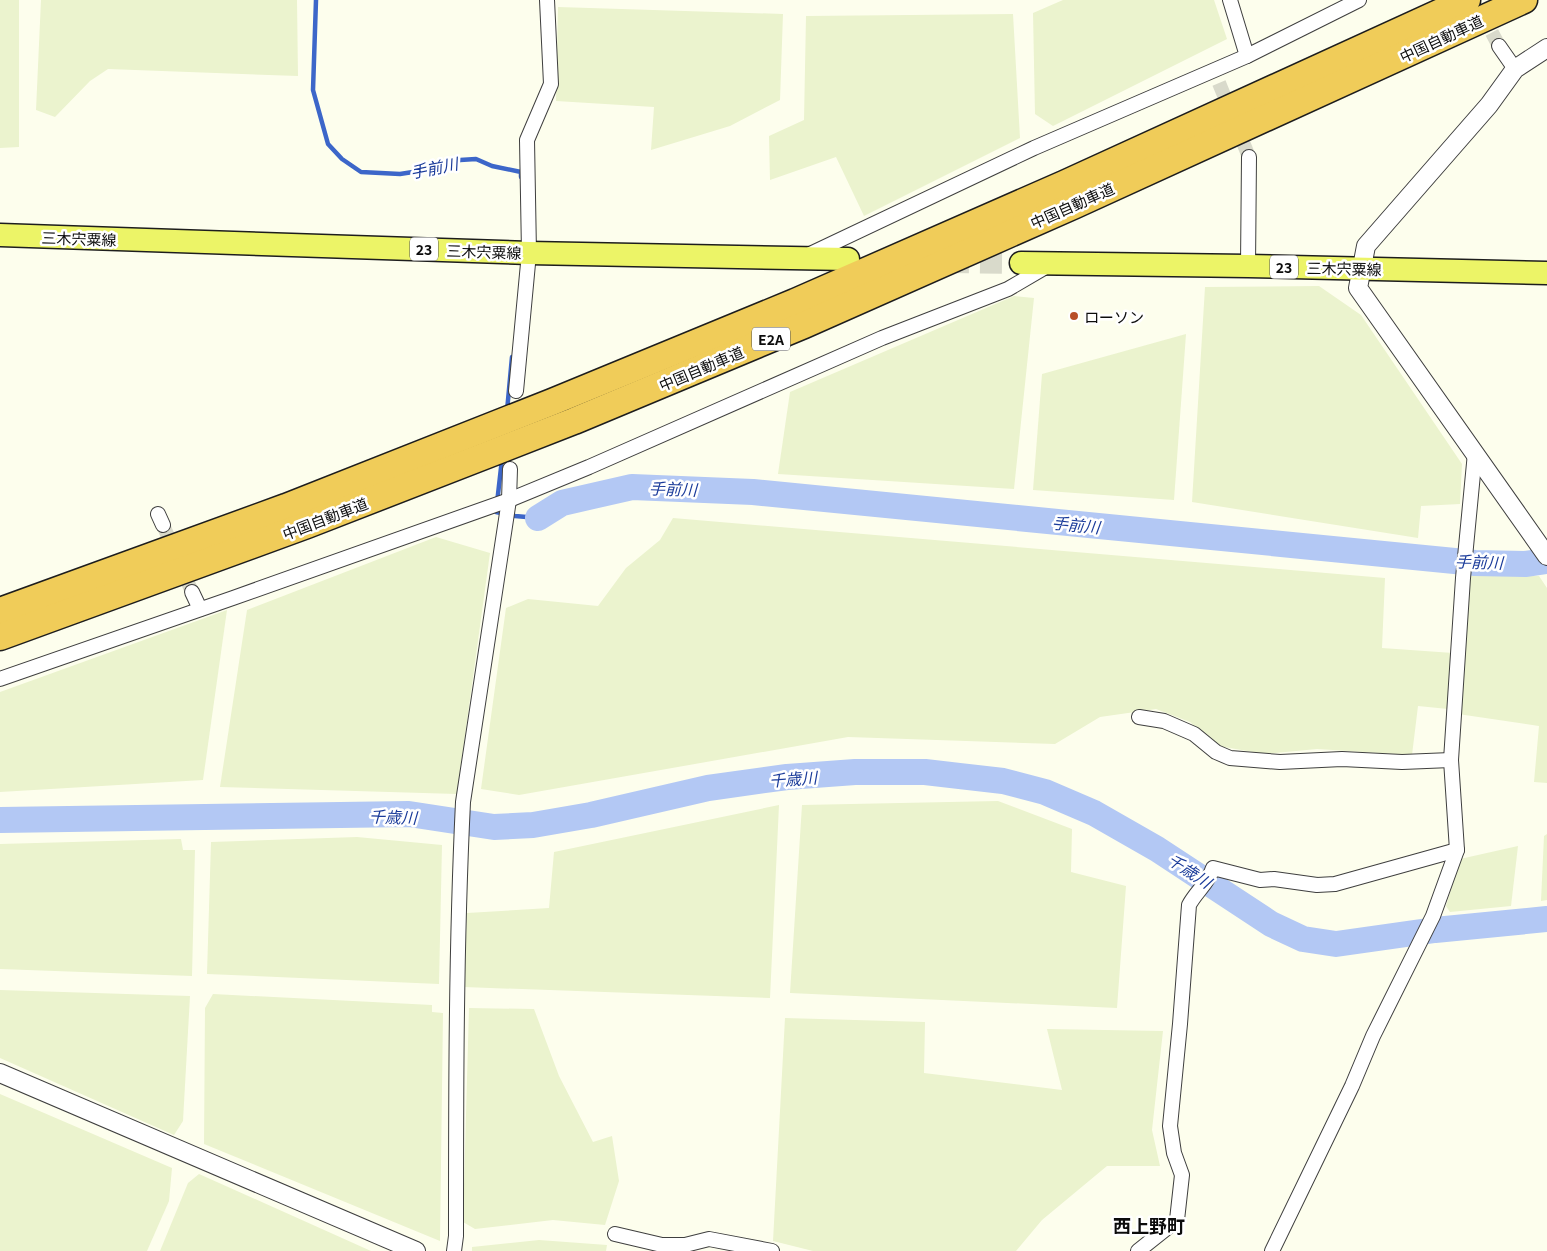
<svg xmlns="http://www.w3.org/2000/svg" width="1547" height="1251" font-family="Georgia,'Noto Sans JP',serif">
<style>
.farmland{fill:#ebf3ce}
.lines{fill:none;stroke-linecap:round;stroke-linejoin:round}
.stream{stroke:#3c66c9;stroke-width:4.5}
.river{stroke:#b3c8f4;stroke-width:26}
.minor-tunnel{stroke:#d9dacb;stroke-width:14;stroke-dasharray:14 7;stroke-linecap:butt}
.primary-tunnel{stroke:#d9dacb;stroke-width:22;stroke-dasharray:22 11;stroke-linecap:butt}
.minor-casing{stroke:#3f3f3f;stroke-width:16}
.tertiary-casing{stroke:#3f3f3f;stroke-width:20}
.primary-casing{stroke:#1d1d1d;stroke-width:25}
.motorway-casing{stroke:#1d1d1d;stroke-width:29}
.minor{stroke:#fff;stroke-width:14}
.tertiary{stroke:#fff;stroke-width:18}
.primary{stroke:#ecf467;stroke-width:22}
.motorway{stroke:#f0cc59;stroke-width:26}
.poi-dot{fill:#b84e29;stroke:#fff;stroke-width:2}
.labels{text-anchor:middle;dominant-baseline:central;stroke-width:5;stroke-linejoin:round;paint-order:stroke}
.shield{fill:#fff;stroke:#555;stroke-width:1}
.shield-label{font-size:14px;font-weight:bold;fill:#0c0c0c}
.street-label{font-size:15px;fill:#0c0c0c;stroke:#fff}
.poi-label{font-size:15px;fill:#0c0c0c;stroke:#fff;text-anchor:start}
.water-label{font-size:16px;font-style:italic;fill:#1a3b9a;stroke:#fff}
.quarter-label{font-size:18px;font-weight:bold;fill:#0c0c0c;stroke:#fff}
</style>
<rect width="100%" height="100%" fill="#fdfeed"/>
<g class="farmland">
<polygon points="0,0 19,0 19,147 0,148"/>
<polygon points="41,0 297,0 298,76 108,69 90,81 55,117 36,110"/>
<polygon points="1063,0 1214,0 1227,39 1053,126 1035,114 1033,13"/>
<polygon points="558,7 783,14 780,100 730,126 651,150 654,107 556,101"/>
<polygon points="1013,14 1020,138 864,216 836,157 770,180 769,136 804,120 806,16"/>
<polygon points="1319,286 1361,315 1462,464 1460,504 1421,506 1418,538 1192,502 1205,287"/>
<polygon points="1014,296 1034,298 1014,489 778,474 790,392"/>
<polygon points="1186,334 1174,500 1033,490 1042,374"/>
<polygon points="673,518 1385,578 1382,648 1453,653 1448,709 1418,706 1412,755 1317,749 1265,754 1218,746 1190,722 1156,709 1100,717 1055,744 848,737 519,795 481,789 506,608 528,599 598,606 626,568 660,540"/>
<polygon points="436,537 490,553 457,794 220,787 247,610"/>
<polygon points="1470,576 1539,576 1547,588 1547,783 1534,782 1539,726 1458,714"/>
<polygon points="227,610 203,780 0,792 0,692"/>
<polygon points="998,801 1072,829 1071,872 1126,886 1117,1008 790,993 802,805"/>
<polygon points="779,805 770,998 464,987 467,913 549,908 554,852"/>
<polygon points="1547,834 1547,900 1541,901 1544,836"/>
<polygon points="357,837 442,845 439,984 207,974 211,842"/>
<polygon points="181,839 183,850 195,850 192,976 0,969 0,844"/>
<polygon points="1518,846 1511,906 1450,912 1446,906 1460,859"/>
<polygon points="0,990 190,996 183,1121 174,1135 0,1058"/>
<polygon points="213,994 432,1005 432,1012 443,1013 440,1241 204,1144 205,1008"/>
<polygon points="469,1008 534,1009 559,1076 593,1142 612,1136 619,1181 605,1225 553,1220 475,1229 463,1222"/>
<polygon points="785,1018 925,1022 924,1073 1062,1090 1047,1029 1163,1031 1152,1130 1160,1166 1107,1166 1042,1220 1016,1251 813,1251 773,1241"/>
<polygon points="0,1094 172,1168 169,1201 147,1251 0,1251"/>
<polygon points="199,1174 371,1251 160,1251 188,1183"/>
<polygon points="539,1240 607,1245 606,1251 472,1251 472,1247"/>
</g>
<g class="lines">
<g class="stream">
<polyline points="316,0 313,90 328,144 342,159 361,172 400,174 432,169 460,160 476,159 492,166 521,172 521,177"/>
<polyline points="507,411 512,357"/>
<polyline points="502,459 496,512 515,516 538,518"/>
</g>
<g class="river">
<polyline points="538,518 562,503 632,487 753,492 1475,563 1525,564 1547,561"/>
<polyline points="0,820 409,814 494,827 533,825 591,815 708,788 787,777 855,772 925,772 1003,781 1045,792 1094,813 1157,849 1271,924 1303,939 1336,944 1435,930 1547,919"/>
</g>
<g class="minor-tunnel">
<polyline points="1482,14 1499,46"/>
<polyline points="1219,83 1249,157"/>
<polyline points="163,525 192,592"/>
</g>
<polyline class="primary-tunnel" points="947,262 1021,263"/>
<defs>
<g id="minor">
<polyline points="1230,0 1247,56"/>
<polyline points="1499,46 1515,69"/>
<polyline points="808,255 1034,148 1247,56 1359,0"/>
<polyline points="1248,266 1249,157"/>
<polyline points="516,391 529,253 527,140 551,84 547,0"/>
<polyline points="158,514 163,525"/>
<polyline points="192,592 200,609"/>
<polyline points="0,679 233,598 509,500 589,467 882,338 1008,289 1049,265"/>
<polyline points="1139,717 1164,721 1194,734 1216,752 1230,758 1280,762 1342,759 1402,762 1451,760"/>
<polyline points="615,1234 662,1245 685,1245 709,1239 772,1251"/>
<path d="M454,1251L456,1236C456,1091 456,947 463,802L509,500L510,469"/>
<path d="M1138,1251L1177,1220L1182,1175L1174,1153L1170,1126L1180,1024L1189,905C1196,892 1209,882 1213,868L1260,880L1274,879L1317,885L1335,884L1457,850"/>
<polyline points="1272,1251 1352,1086 1373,1036 1433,916 1457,850 1451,760 1463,578 1475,453"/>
</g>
<g id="tertiary">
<polyline points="1547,48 1515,69 1489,105 1366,246 1358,288 1547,556"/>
<polyline points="0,1073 416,1251"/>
</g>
<g id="primary">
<polyline points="0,235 529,253 848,259"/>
<polyline points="1021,263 1248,266 1547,273"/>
</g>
<g id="motorway">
<polyline points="0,611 286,507 552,402 795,302 1064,184 1467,0"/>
<polyline points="0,637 307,525 574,421 804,325 1075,205 1524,0"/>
</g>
</defs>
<use href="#minor" class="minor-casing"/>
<use href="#tertiary" class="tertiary-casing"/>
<use href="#primary" class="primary-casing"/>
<use href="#motorway" class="motorway-casing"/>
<use href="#minor" class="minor"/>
<use href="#tertiary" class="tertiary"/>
<use href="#primary" class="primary"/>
<use href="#motorway" class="motorway"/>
</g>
<circle class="poi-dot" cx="1074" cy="316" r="5"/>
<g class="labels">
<g class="shield">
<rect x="410" y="237.5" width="28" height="23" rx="4"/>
<rect x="1270" y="255.5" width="28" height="23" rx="4"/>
<rect x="752" y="327.5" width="38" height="23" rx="4"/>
</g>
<g class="shield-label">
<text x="424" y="249">23</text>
<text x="1284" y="267">23</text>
<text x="771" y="339">E2A</text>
</g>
<g class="street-label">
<text transform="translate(1441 38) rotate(-25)">中国自動車道</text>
<text transform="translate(1072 205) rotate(-24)">中国自動車道</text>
<text transform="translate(79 238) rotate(2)">三木宍粟線</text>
<text transform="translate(484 251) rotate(2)">三木宍粟線</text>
<text transform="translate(1344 268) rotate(1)">三木宍粟線</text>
<text transform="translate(701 368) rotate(-23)">中国自動車道</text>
<text transform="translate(325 518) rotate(-21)">中国自動車道</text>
</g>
<g class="poi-label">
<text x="1084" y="316">ローソン</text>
</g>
<g class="water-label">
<text transform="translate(434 167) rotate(-11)">手前川</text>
<text transform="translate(673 488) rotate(2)">手前川</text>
<text transform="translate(1076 524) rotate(6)">手前川</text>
<text transform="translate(1479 561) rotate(2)">手前川</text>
<text transform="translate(793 778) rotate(-4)">千歳川</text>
<text transform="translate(393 816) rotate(2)">千歳川</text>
<text transform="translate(1190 870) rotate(33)">千歳川</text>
</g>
<g class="quarter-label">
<text x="1149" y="1225">西上野町</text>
</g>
</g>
</svg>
